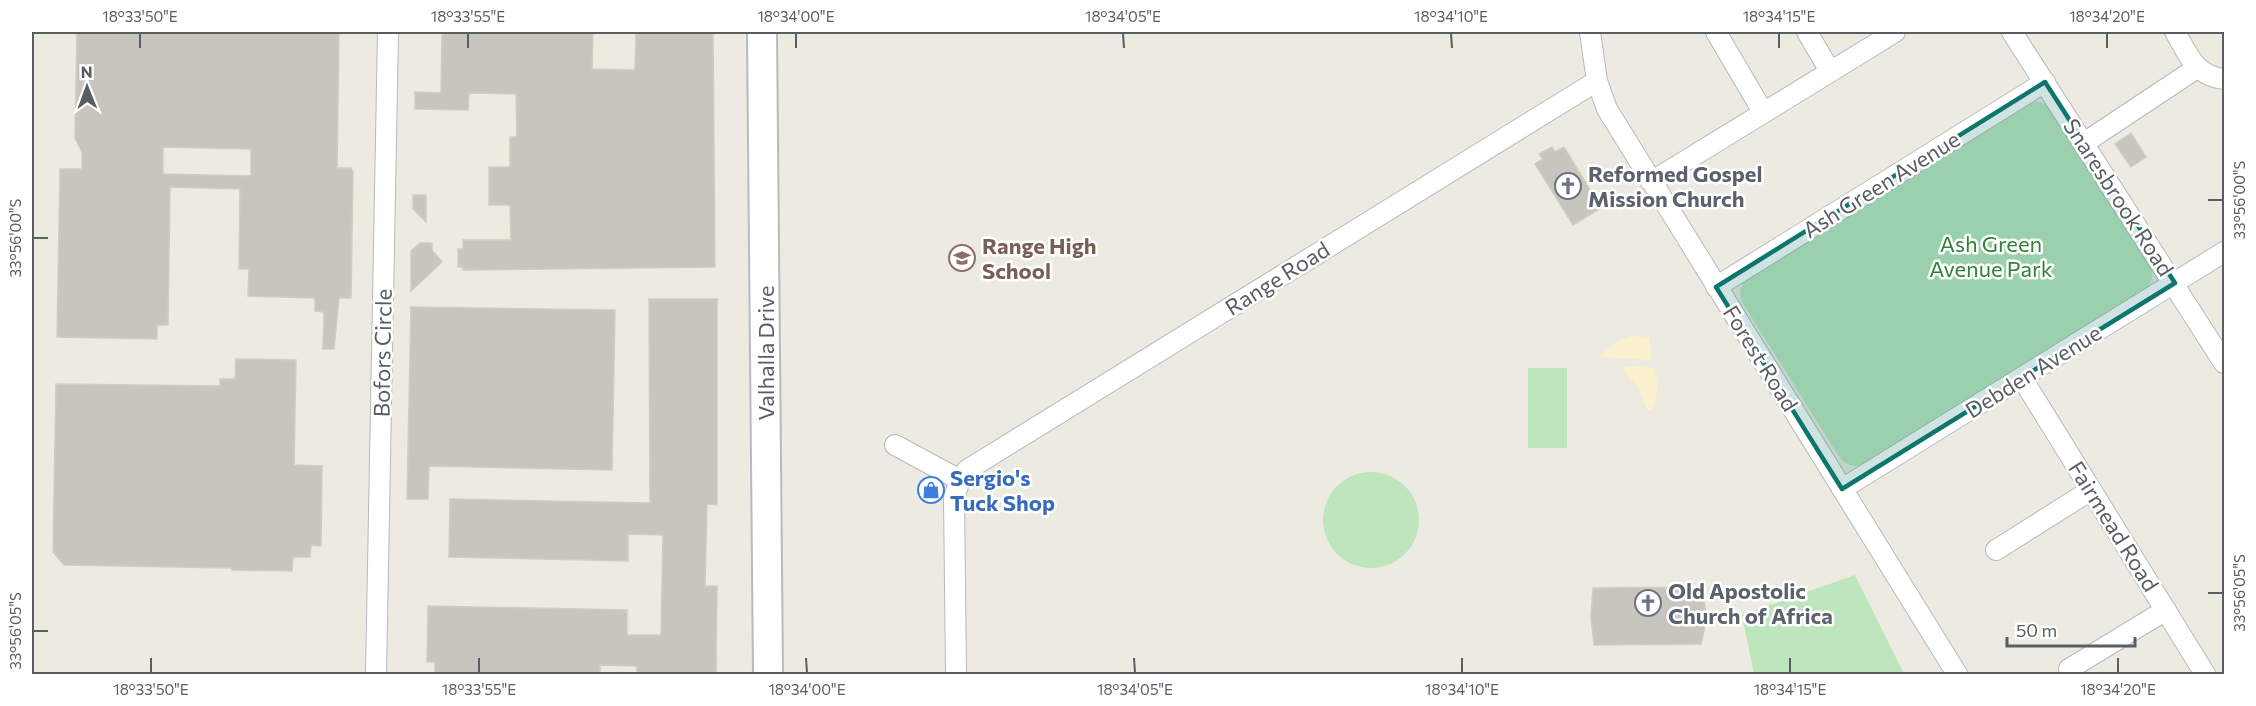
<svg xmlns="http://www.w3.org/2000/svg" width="2256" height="706" font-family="Commissioner,sans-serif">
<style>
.green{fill:#bde6bd}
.sand{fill:#fbf1cf}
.building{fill:#c8c5be;stroke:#d2ccc0;stroke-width:1.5;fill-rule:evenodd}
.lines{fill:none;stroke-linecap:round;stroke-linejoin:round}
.street-casing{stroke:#b7b9be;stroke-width:22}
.secondary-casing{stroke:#b7bbc0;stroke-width:32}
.street{stroke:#fff;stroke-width:20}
.secondary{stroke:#fff;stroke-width:28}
.marked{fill:#0f766e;fill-opacity:0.2;stroke:#0f766e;stroke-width:4.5;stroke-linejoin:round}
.ticks{fill:none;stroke:#5a5e63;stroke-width:2}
.labels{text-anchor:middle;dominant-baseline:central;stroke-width:5;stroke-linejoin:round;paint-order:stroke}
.worship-label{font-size:22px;font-weight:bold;fill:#5b616d;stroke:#fff;text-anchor:start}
.street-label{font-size:22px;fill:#5a5e63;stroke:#fff}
.park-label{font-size:22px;fill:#318236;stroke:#fff}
.education-label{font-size:22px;font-weight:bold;fill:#785e54;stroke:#fff;text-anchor:start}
.shop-label{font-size:22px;font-weight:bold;fill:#366cbe;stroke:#fff;text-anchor:start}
.neatline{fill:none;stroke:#5a5e63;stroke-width:2}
.ticks-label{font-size:15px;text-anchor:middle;fill:#5a5e63}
</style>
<rect width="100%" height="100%" fill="#edebe1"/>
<g class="green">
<path d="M2032,101L2040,102L2052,107L2151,265C2154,275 2152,283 2145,290L1864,465C1855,467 1847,466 1840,458L1742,302C1739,294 1740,288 1744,281L2025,103Z"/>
<rect x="1528" y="368" width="39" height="80"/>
<circle cx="1371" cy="520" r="48"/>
<polygon points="1855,575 1904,674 1754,674 1742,615"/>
</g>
<g class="sand">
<polygon points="1634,336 1649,337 1652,360 1599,357 1617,341"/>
<polygon points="1624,366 1655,368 1658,390 1652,410 1647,410 1638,387 1623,370"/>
</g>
<g class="building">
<path d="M77,32H339L337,168H351L353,173L351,298H339L334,349H323L324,312L315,311V298L248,296L249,269H239L240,189L170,187L168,325H157V339L57,337L60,169H82V152L75,138ZM163,147L251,149V176L163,174Z"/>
<polygon points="442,32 593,32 592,69 635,70 636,32 713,32 715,267 463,270 463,267 458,267 458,249 463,249 463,240 511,240 510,205 489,205 489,167 510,167 510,137 517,137 516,94 469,93 468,110 415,109 415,92 441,93"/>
<polygon points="2131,133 2146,157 2131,167 2115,144"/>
<polygon points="1552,147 1555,152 1564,147 1601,208 1573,225 1535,164 1543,159 1539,154"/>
<polygon points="413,195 426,195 426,222 413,209"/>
<polygon points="420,243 432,243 432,250 442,262 411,291 411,251"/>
<polygon points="649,299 717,299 717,505 707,504 705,586 717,586 716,675 637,675 637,666 600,665 600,675 435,675 435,662 427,662 428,606 627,610 627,635 661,635 663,535 628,534 628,561 449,557 450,499 650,503"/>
<polygon points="411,307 615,310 612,470 429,466 428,499 407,499"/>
<polygon points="236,359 296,360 294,465 322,466 321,546 311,545 310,557 293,557 292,571 232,570 232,568 64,565 53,552 56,384 220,386 220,379 235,379"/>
<polygon points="1701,587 1707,617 1701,644 1594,645 1591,617 1593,588"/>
</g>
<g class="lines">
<defs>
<g id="street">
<polyline points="1590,32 1597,81 1607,109 1957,674"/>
<polyline points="1716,32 1763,112"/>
<polyline points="1807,32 1830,71"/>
<polyline points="2012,32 2224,363"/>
<path d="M2175,32C2188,54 2195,76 2224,79"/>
<polyline points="2084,143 2197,68"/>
<polyline points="1651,182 1895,32"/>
<polyline points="1716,287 2045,82"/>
<polyline points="2022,378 2205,674"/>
<polyline points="895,445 960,480"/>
<polyline points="1842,489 2224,252"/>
<polyline points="1996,550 2091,490"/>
<polyline points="2069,669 2166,610"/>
<polyline points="376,674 388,32"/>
<polyline points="956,674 954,497 960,480 967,470 1597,81"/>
</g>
<polyline id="secondary" points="762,32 768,674"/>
</defs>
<use href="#street" class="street-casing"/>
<use href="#secondary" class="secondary-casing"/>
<use href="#street" class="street"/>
<use href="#secondary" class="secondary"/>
</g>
<path class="marked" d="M2045,82L2175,283L1842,489L1716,287Z"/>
<path class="ticks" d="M140,33V48M468,33V48M796,33V48M1123,33L1124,48M1451,33L1452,48M1779,33V48M2107,33V48M2208,200H2223M33,238H48M2208,593H2223M33,631H48M151,658V673M479,658V673M806,658L807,673M1134,658L1135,673M1462,658V673M1790,658V673M2118,658V673"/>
<defs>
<symbol id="church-ring" viewBox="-11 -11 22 22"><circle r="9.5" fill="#fff" stroke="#6b7280" stroke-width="1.5"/><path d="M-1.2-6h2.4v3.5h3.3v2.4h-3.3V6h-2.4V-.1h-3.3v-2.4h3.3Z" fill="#6b7280"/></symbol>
<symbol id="school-ring" viewBox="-11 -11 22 22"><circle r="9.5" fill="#fff" stroke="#8d6e63" stroke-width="1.5"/><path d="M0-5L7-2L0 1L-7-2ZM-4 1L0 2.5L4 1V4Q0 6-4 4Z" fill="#8d6e63"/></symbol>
<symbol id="shop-ring" viewBox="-11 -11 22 22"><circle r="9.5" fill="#fff" stroke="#3f7fe0" stroke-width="1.5"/><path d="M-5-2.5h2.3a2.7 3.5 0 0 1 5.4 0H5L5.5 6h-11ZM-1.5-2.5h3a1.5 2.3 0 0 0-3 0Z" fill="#3f7fe0"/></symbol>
</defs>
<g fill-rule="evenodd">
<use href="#church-ring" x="1553" y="171" width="30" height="30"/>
<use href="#school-ring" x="947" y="243" width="30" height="30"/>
<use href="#shop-ring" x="916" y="475" width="30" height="30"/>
<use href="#church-ring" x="1633" y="588" width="30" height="30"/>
</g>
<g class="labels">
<g class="worship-label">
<text x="1588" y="173">Reformed Gospel<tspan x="1588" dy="25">Mission Church</tspan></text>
<text x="1668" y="590">Old Apostolic<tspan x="1668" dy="25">Church of Africa</tspan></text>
</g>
<g class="street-label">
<text transform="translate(1881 184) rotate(-32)">Ash Green Avenue</text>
<text transform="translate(2119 197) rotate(57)">Snaresbrook Road</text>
<text transform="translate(1277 278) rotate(-32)">Range Road</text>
<text transform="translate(382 353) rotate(-89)">Bofors Circle</text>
<text transform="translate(765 353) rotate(-90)">Valhalla Drive</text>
<text transform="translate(1761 358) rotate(58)">Forest Road</text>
<text transform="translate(2033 371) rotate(-32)">Debden Avenue</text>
<text transform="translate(2114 526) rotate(58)">Fairmead Road</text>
</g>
<g class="park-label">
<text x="1991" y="243">Ash Green<tspan x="1991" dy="25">Avenue Park</tspan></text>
</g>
<g class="education-label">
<text x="982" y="245">Range High<tspan x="982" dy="25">School</tspan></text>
</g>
<g class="shop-label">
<text x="950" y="477">Sergio's<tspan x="950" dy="25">Tuck Shop</tspan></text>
</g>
</g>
<rect width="2256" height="706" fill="none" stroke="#ffffff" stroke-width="66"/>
<g transform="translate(87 87) rotate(359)" stroke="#ffffff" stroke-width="4.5" paint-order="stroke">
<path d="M0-4.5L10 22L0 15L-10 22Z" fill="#5a5e63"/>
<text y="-9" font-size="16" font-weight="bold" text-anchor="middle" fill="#5a5e63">N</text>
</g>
<path d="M2007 637v9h128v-9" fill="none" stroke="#5a5e63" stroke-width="3"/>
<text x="2016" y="637" font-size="18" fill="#5a5e63" stroke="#ffffff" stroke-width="4.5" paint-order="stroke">50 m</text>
<rect x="33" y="33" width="2190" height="640" class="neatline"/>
<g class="ticks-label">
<text x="140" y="22">18°33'50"E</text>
<text x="468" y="22">18°33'55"E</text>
<text x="796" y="22">18°34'00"E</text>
<text x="1123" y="22">18°34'05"E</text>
<text x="1451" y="22">18°34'10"E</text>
<text x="1779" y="22">18°34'15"E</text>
<text x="2107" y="22">18°34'20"E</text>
<text transform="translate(2240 200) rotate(-90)" y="5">33°56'00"S</text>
<text transform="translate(16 238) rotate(-90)" y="5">33°56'00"S</text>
<text transform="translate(2240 593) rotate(-90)" y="5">33°56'05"S</text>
<text transform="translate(16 631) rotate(-90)" y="5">33°56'05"S</text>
<text x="151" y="695">18°33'50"E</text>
<text x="479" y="695">18°33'55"E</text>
<text x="807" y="695">18°34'00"E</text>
<text x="1135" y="695">18°34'05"E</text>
<text x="1462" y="695">18°34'10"E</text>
<text x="1790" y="695">18°34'15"E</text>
<text x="2118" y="695">18°34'20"E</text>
</g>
</svg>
